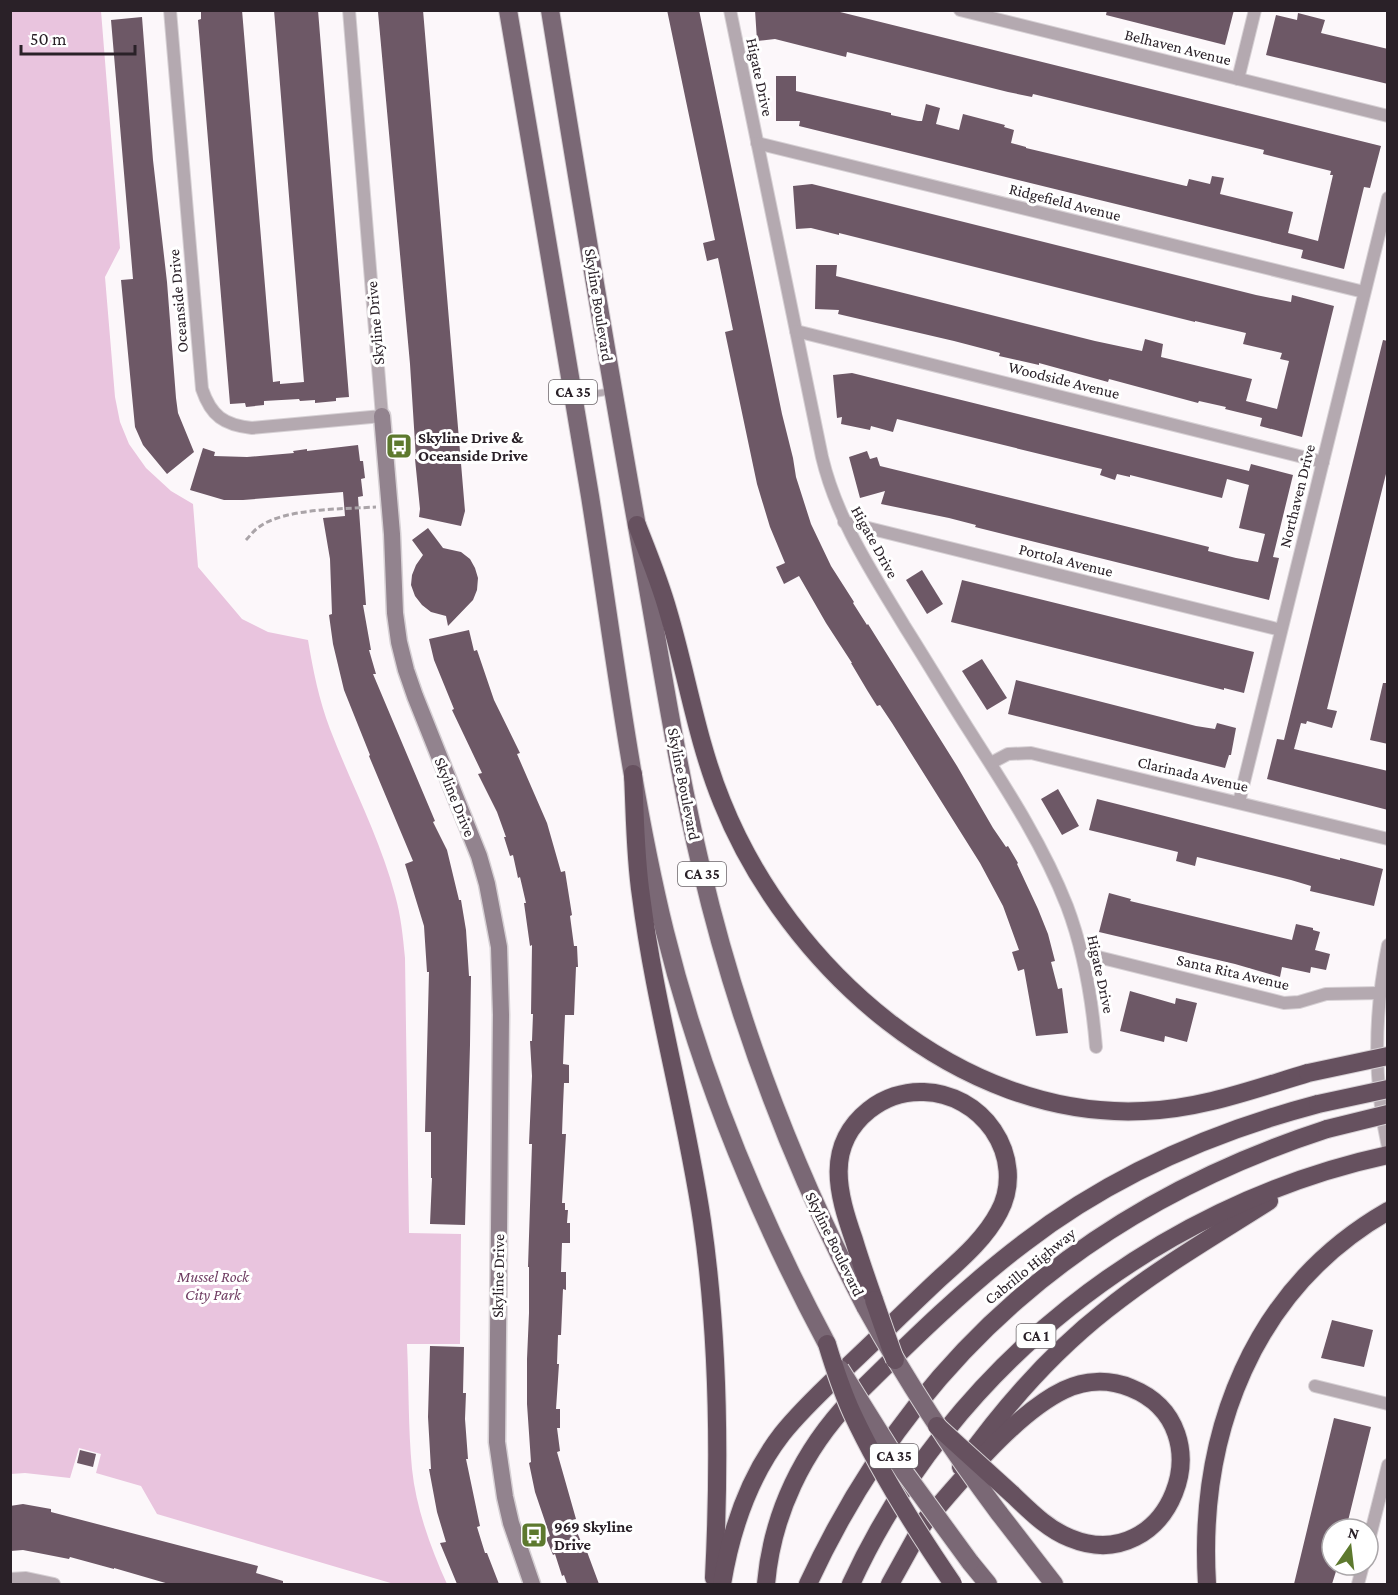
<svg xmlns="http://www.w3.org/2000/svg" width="1398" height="1595" font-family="'Crimson Pro',serif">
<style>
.green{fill:#e9c4de}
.building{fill:#6d5866}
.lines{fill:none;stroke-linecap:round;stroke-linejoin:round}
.lane-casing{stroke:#d6d0d4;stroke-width:8}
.street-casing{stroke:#d6d0d4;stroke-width:14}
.secondary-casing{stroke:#d6d0d4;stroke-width:19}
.primary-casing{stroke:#d6d0d4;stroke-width:20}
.highway-casing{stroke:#d6d0d4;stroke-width:20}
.path{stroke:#aaa4a8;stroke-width:3;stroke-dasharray:6 3;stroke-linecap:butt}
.lane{stroke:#b4a9b0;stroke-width:6}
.street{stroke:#b4a9b0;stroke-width:12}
.secondary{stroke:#92838e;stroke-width:16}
.primary{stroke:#7a6875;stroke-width:18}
.highway{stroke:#66515f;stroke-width:18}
.primary-bridge-casing{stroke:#d6d0d4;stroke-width:20;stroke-linecap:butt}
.highway-bridge-casing{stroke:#d6d0d4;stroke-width:20;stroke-linecap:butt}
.primary-bridge{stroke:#7a6875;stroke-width:18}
.highway-bridge{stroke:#66515f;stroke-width:18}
.labels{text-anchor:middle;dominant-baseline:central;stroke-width:6;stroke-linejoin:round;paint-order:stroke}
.shield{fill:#fff;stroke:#6a6468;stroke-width:1.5}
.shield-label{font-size:15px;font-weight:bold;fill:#2a2128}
.street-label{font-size:16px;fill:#2a2128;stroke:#fff}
.poi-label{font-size:16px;font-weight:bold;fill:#2a2128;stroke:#fff;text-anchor:start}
.park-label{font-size:16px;font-style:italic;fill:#6f3d62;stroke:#fff}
</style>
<rect width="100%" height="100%" fill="#fcf7fa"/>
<path class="green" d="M11,10L101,11L120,248L105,277L115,397L120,422L129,444L146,468L171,491L193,504L198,567L242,619L268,632L308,640C313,670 319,700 330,729C351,784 380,838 395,895C401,916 403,937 405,958L409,1233L461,1234L460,1344H407C409,1386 408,1428 412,1469C416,1508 431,1549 447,1584H394L157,1514L141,1486L96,1473L101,1454L79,1448L70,1478L25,1473L11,1474Z"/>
<g class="building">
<polygon points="216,10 242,10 273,382 280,381 280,384 304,382 274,10 318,10 349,397 336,398 336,401 315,403 315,400 300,401 299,399 264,401 264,405 246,407 245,403 230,404 198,20 201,19 201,12"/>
<polygon points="380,10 423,10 465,511 461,526 419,517 420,509 415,459 416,459 410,364 378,12"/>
<polygon points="667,10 699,10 782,414 793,458 796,477 811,524 831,566 854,602 853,603 867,625 868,624 957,766 993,828 1006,847 1008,846 1018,863 1017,864 1038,909 1048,934 1055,961 1051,962 1058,989 1062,988 1068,1033 1036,1036 1024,969 1018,971 1012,952 1019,950 1003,906 980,863 892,723 880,705 877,706 867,690 851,663 852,663 826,623 799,576 784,584 776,567 785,563 770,527 757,484 725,332 733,330 718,258 707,261 703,243 715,240"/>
<polygon points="755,10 832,10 1381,146 1370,188 1364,187 1344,269 1301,258 1303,250 799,126 800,121 776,121 776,76 796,76 796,91 891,113 891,115 918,121 922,121 926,104 940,108 936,124 959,130 963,114 1005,125 1004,127 1014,130 1011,143 1026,147 1026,148 1186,186 1187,186 1189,179 1210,184 1212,176 1224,178 1220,194 1293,212 1288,233 1318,241 1333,175 1330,175 1331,171 1263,154 1264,150 1033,94 1032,97 1008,92 847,52 846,57 775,39 757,41"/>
<polygon points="1107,10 1234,10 1225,45 1106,15"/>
<polygon points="1298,13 1325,20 1321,33 1388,49 1388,84 1266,55 1276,15 1297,20"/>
<polygon points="142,17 153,160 167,282 176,398 178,413 194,452 167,474 143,445 135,427 121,280 133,279 111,20"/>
<polygon points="812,184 1256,295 1291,302 1292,295 1334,306 1302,437 1260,426 1262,418 1225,409 1226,407 1199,401 1198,403 1109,379 1108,382 1039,363 1039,365 999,356 1000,353 954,341 838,314 839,310 815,309 816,265 837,265 836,276 1095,341 1142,351 1145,339 1163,344 1161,357 1252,379 1246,401 1277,409 1289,361 1280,359 1282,353 1243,344 1246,333 1195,321 1195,322 839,233 839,235 811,228 796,229 793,186"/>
<polygon points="1383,340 1388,341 1388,466 1327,709 1337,711 1332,728 1307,721 1306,724 1301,723 1294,749 1388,771 1388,810 1267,779 1277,739 1284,740"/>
<polygon points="852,373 1249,471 1251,464 1293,475 1273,557 1279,558 1269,600 975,527 976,525 949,518 881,504 885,491 860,498 849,457 867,451 870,459 877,457 880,466 1141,530 1209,547 1208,551 1236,558 1258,562 1265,534 1239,528 1249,485 1227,479 1222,498 1130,475 1130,477 1117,474 1115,480 1100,475 1102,469 1089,466 897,419 893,432 871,426 870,430 841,424 842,417 837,418 833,375"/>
<polygon points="358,445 360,461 363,461 365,478 361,479 363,496 358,497 366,605 363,605 371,650 369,650 376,674 373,674 435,821 433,822 447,850 459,900 461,900 466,930 469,976 471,976 470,1045 465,1225 430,1224 432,1178 431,1178 431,1132 425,1132 429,972 427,972 424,926 405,864 413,861 369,756 370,755 344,690 333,644 329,615 332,614 330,559 323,518 345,516 343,492 243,500 224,500 190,490 203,448 215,452 214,456 247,457 294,453 293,451 307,449 307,451"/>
<polygon points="428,528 443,548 461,552 470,559 475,568 478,578 477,590 473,600 448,626 446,616 431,612 422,605 415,596 411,585 412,575 416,565 423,555 412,540"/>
<polygon points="922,570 943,604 927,614 906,580"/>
<polygon points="962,580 1254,652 1244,693 1224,688 1224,690 951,622"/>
<polygon points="469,630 474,651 477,650 494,700 520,753 517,754 547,823 561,872 565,871 572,915 570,916 574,946 577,946 578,967 576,967 574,1015 565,1015 564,1038 563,1064 569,1065 569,1083 564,1083 563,1106 562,1134 566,1134 562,1203 565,1203 565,1210 568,1210 567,1223 570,1223 570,1243 562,1243 561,1272 566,1272 566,1290 563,1289 561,1335 558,1335 557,1364 559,1364 556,1409 560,1409 560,1428 557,1428 560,1451 557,1452 576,1519 572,1520 584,1549 586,1549 599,1584 567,1584 564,1575 562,1576 555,1554 553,1555 546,1538 550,1536 535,1492 529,1463 531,1462 527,1404 527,1359 529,1313 529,1267 528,1267 532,1144 529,1144 532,1076 530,1041 532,1041 533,1014 531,1014 532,945 530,946 524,903 526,903 520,877 518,878 513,855 510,856 504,837 506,837 497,812 478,774 482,773 452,710 454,709 434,660 429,639"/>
<polygon points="982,659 1007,698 987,710 962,671"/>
<polygon points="1016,680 1196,726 1215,729 1217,723 1236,728 1231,755 1229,755 1225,768 1008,714"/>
<polygon points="1383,683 1388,683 1388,744 1370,740"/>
<polygon points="1058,789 1079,826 1062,835 1041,799"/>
<polygon points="1097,799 1340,860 1340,858 1383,869 1374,906 1310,891 1311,886 1291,880 1197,857 1195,866 1176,861 1178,852 1089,830"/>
<polygon points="1109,893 1131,899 1130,901 1292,940 1296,924 1313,928 1313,930 1320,932 1315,950 1330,954 1326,970 1311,967 1310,973 1282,967 1280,977 1235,964 1099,932"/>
<polygon points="1130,991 1175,1004 1176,998 1197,1003 1187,1042 1165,1036 1164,1042 1120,1031"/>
<polygon points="1332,1320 1373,1330 1364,1367 1321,1358"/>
<polygon points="430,1346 464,1347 463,1393 466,1393 465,1419 468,1459 466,1459 480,1526 477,1527 485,1553 487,1553 499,1584 457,1584 440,1543 446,1542 437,1512 429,1469 431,1469 428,1417"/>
<polygon points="1334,1418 1371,1427 1346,1529 1332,1529 1332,1565 1338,1565 1332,1584 1294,1584"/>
<polygon points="80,1450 96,1454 93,1467 77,1463"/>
<polygon points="23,1504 51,1509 51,1512 258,1566 256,1573 283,1581 283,1584 169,1584 114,1568 114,1569 70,1557 69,1559 23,1550 10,1551 10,1506"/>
</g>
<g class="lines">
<defs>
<polyline id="lane" points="577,397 612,391"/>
<g id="street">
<path d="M170,10L202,389C211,416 224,425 252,428L382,416L349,10"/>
<path d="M730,10L822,457C837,520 872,572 905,627C926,660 946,694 967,727C1004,785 1042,842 1067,906C1084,951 1092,999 1096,1047"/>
<polyline points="960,10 1388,116"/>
<polyline points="1238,79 1255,10"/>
<polyline points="757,143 1364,292"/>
<polyline points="796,331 1323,462"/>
<polyline points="844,522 1281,630"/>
<polyline points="991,763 1008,754 1031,753 1388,839"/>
<polyline points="1239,802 1388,198"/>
<path d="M1388,945C1374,1013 1373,1080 1388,1147"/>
<polyline points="1082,953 1284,1003 1299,1002 1326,994 1379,993"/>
<polyline points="1315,1386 1388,1404"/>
<polyline points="1368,1544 1388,1465"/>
<polyline points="10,1579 26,1578 54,1584"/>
<polyline points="1358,1584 1363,1565"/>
</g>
<polyline id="secondary" points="382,416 392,534 395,613 399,642 406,670 415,696 479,856 487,884 499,947 501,1015 497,1442 505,1497 511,1523 532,1584"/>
<g id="primary">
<path d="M508,10C535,172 564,334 590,496C613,641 630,789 665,932C701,1077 757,1213 827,1344"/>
<path d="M550,10C579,190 609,370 641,549C660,655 676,762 701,867C737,1021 793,1168 866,1308"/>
<polyline points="999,1513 1054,1584"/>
<polyline points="970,1562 988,1584"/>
</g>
<g id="highway">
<path d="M637,525C648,553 660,582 668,611C687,675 697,741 722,802C788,967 959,1120 1144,1111C1201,1109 1254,1089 1308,1073"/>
<path d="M633,774C635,814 635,856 641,896C655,1005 686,1112 702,1221C719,1339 720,1460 714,1578"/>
<path d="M961,1467C1003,1408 1050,1354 1106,1310C1157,1269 1214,1236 1269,1201"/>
<path d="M923,1524C960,1482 1014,1414 1064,1390C1085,1380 1109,1379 1131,1388C1228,1427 1169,1579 1070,1538C1047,1529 1029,1510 1012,1494"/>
<path d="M722,1584C731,1530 748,1478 782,1434C801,1410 824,1389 846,1368C877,1339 907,1309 938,1280C960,1260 985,1239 999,1212C1013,1186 1010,1155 993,1130C977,1107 952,1093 924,1092C904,1091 884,1098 869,1110C824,1146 838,1194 854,1240C860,1260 867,1280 874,1300"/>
<path d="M766,1584C772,1514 803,1450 852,1399C907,1345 962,1290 1024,1243C1111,1176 1212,1132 1318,1104"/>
<path d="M808,1584C914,1355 1087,1207 1327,1129"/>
<path d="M851,1584C950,1368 1156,1205 1388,1155"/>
<polyline points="890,1584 926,1519"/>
<path d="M1207,1584C1198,1434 1252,1289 1388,1211"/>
</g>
</defs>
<use href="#lane" class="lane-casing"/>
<use href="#street" class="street-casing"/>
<use href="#secondary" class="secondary-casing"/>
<use href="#primary" class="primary-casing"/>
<use href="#highway" class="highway-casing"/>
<path class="path" d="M246,540C250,536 254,530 259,527C284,508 345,509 376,507"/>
<use href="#lane" class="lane"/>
<use href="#street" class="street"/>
<use href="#secondary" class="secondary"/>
<use href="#primary" class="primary"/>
<use href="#highway" class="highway"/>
<defs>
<g id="primary-bridge">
<path d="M866,1308C906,1380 950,1448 999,1513"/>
<polyline points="840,1369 905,1473 970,1562"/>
</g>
<g id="highway-bridge">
<polyline points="1308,1073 1388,1056"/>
<polyline points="1318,1104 1388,1089"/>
<polyline points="1327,1129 1388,1114"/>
<polyline points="874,1300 895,1360"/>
<path d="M827,1344C834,1367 842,1391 852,1413C880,1473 916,1530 953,1584"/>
<polyline points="937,1426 1012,1494"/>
</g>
</defs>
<use href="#primary-bridge" class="primary-bridge-casing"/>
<use href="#highway-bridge" class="highway-bridge-casing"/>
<use href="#primary-bridge" class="primary-bridge"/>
<use href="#highway-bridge" class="highway-bridge"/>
</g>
<defs>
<symbol id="bus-square" viewBox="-11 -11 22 22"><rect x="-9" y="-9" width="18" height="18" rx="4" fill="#5d792e" stroke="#fff"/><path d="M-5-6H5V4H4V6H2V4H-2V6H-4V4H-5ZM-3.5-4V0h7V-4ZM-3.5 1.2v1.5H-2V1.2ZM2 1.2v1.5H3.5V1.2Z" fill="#fff"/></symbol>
</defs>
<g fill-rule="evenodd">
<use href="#bus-square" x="384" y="431" width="30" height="30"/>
<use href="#bus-square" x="519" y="1520" width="30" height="30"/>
</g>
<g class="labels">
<g class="shield">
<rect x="549" y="380" width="48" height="24" rx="4.5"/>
<rect x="678" y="862" width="48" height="24" rx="4.5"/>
<rect x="1016.5" y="1324" width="39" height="24" rx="4.5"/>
<rect x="870" y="1444" width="48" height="24" rx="4.5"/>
</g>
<g class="shield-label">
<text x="573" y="392">CA 35</text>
<text x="702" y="874">CA 35</text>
<text x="1036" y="1336">CA 1</text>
<text x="894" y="1456">CA 35</text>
</g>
<g class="street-label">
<text transform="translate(1178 47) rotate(14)">Belhaven Avenue</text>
<text transform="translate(760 77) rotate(78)">Higate Drive</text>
<text transform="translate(1065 202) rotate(14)">Ridgefield Avenue</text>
<text transform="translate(178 301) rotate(-95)">Oceanside Drive</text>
<text transform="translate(599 305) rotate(81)">Skyline Boulevard</text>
<text transform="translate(375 323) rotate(-95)">Skyline Drive</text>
<text transform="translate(1064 380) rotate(14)">Woodside Avenue</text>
<text transform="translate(1297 496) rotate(-76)">Northaven Drive</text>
<text transform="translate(875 542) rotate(61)">Higate Drive</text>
<text transform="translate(1066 560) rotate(14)">Portola Avenue</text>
<text transform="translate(1193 774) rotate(13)">Clarinada Avenue</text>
<text transform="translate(684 784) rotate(79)">Skyline Boulevard</text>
<text transform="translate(455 797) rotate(68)">Skyline Drive</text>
<text transform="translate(1233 972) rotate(13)">Santa Rita Avenue</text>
<text transform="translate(1101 974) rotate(78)">Higate Drive</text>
<text transform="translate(835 1244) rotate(64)">Skyline Boulevard</text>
<text transform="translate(1030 1266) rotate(-39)">Cabrillo Highway</text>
<text transform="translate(498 1276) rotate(-89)">Skyline Drive</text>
</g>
<g class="poi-label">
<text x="418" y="437">Skyline Drive &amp;<tspan x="418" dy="18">Oceanside Drive</tspan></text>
<text x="554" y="1526">969 Skyline<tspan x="554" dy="18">Drive</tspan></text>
</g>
<g class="park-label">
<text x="213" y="1276">Mussel Rock<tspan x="213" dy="18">City Park</tspan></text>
</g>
</g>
<rect width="1398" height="1595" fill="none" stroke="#2a2128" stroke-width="24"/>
<g transform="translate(1350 1547) rotate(14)"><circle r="28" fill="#ffffff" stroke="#aaa6a9" stroke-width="1.5"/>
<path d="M0-4.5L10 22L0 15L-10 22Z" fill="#5d792e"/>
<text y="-9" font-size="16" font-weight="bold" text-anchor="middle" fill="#2a2128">N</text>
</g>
<path d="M21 45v9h114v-9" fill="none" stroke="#2a2128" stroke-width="3"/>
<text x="30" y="45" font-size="18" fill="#2a2128" stroke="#ffffff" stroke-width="4.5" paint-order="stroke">50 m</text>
</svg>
